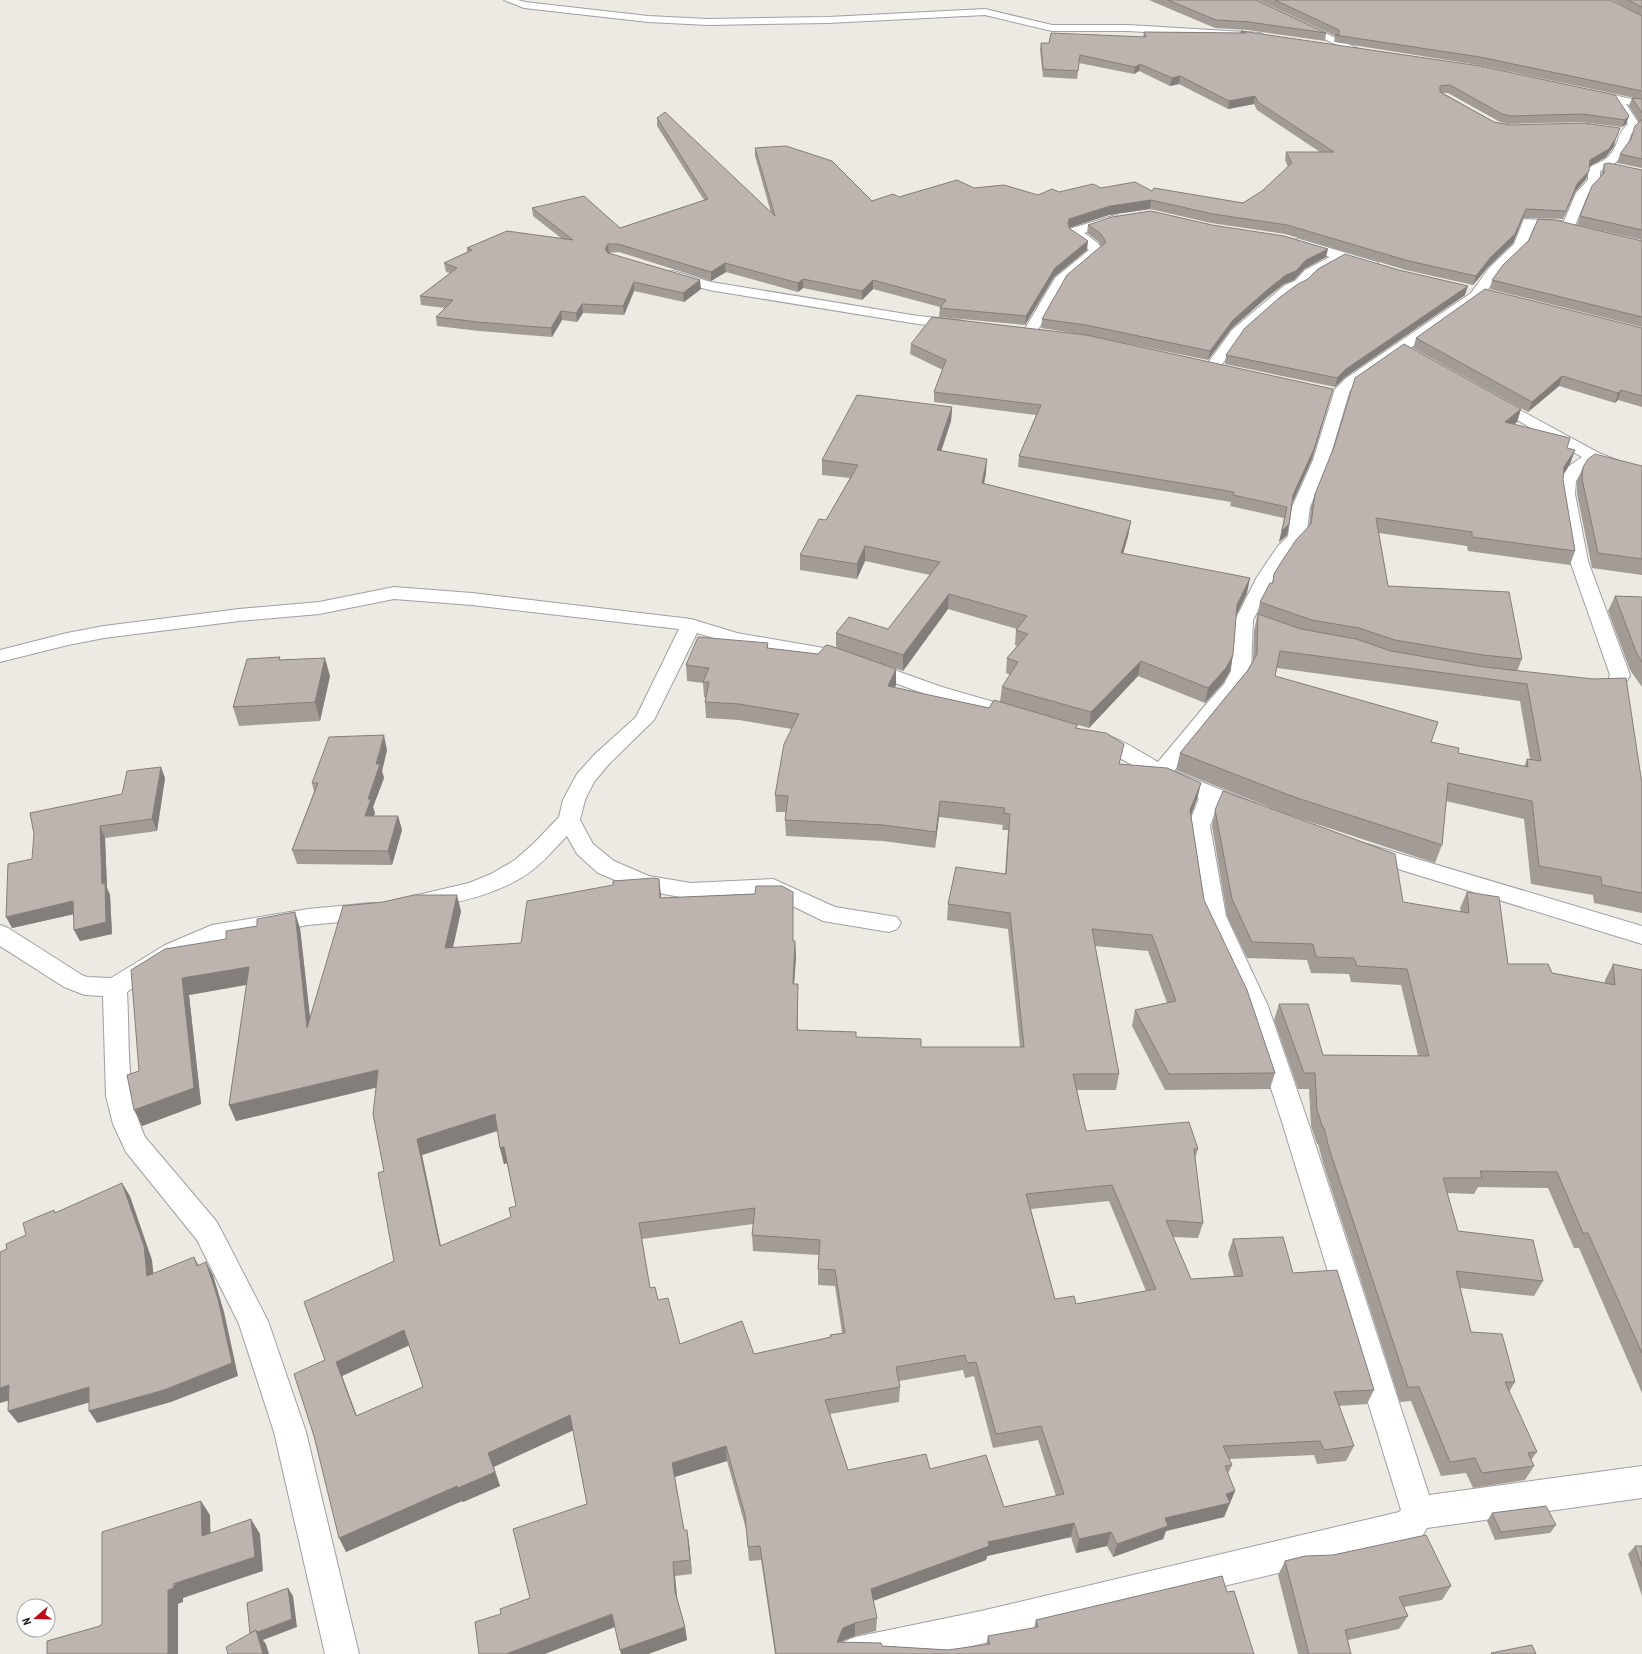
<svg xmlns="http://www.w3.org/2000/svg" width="1642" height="1654" font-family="'Roboto Condensed',sans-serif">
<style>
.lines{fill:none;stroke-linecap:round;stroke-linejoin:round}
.minor-casing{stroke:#a0a0a0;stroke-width:2}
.minor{fill:#fff;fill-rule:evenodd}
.wall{fill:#a39b96;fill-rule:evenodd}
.shaded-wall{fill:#847e7a}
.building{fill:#bdb4af;stroke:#847e7a;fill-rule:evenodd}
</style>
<rect width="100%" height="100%" fill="#ede9e3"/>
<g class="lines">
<defs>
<g id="minor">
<polygon points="504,0 518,0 525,2 648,16 708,19 828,17 985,9 1052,25 1128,25 1261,33 1266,36 1261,39 1128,31 1052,31 985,15 828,23 708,25 648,22 524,8"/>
<polygon points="1242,0 1255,0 1363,51 1358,54 1354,53"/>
<path d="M1588,90L1642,101V107L1626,104L1640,125L1631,134L1627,147L1619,159L1612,166L1600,171V181L1588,194L1574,228L1534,227L1525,248L1499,273L1482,298L1350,390L1329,460L1310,507L1306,538L1291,553L1275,577L1253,620L1251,671L1240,691L1222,710L1174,771L1257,804L1260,809L1257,814L1249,816L1218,805L1210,826L1226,916L1268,1006L1308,1122L1429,1495L1642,1466V1498L1427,1528L1421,1538L1409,1542L938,1654H838L843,1642L855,1637L981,1611L1399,1512L1401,1510L1282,1122L1244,1006L1202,916L1188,826L1199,798C1169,786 1142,770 1114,755C1105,750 1090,747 1085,739L1088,734C1108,729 1140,752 1158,762L1208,702L1224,684L1231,671L1235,620L1257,577L1278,546L1288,536L1292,507L1313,460L1335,389L1345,379L1471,293L1489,268L1514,244L1524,219L1564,221L1576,193L1588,180V169C1592,164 1603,163 1609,156C1619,145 1616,135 1628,124L1613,101L1584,95L1583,93Z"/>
<polygon points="1116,215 1122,219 1121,222 1084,233 1098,243 1103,251 1065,283 1035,335 1025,335 1023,332 1055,278 1089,250 1069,235 1068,232 1069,229"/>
<polygon points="1299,239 1377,262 1379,265 1377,268 1372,269 1343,260 1315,276 1305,287 1295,291 1242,336 1218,370 1208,370 1205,367 1232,330 1285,285 1295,281 1305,270 1330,257 1294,246 1292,243 1294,240"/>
<polygon points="673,271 711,282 918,316 958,320 963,321 965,324 963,327 958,328 918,324 709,290 668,278 666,275 668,272"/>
<path d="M1494,396L1599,453L1642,470V481L1595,463L1581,473L1576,481L1575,494L1588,561L1630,675L1623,688C1611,693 1599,697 1586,693L1583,689L1586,685L1608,680L1610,675L1570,561L1559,494L1560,481L1569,466L1582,457L1489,404L1486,401L1489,398Z"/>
<path d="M394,587L472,593L691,619L737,633L841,651L942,687L1025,711L1028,716L1025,721L1018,722L928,695L831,660L734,644L697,633L654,720L609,764L594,782L585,800L580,820L593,844L614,861L649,876L691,883L773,879L835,907L897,917L901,923L897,929L889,932L823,921L770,895L691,899L637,889L598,873L577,854L567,836C555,848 544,862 530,872C498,895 458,902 421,910L413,908L409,902L413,896L469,883L491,874L515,860L533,844L559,817L563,800L577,774L595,754L636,717L679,629L472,605L394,599L319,614L239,621L104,638L68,645L0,662V650L67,633L104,626L239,609L319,602Z"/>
<polygon points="1367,844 1642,926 1642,944 1359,857 1356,852 1359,847"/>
<path d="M372,903L380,905L384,911L380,917L372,919L308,925L216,942L181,957L127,992C130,1040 125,1093 145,1137L217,1222L268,1321L306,1432L359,1654H325L274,1432L239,1324L197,1240L126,1152L113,1124L106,1096L103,996L85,995L64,987L0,946V925L8,928L82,975L87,977L111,978L165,945L212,925L308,909Z"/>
</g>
</defs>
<use href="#minor" class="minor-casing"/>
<use href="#minor" class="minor"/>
</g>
<g class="wall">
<polygon points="1149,0 1256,0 1326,33 1325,41 1248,30 1215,28"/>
<polygon points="1258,0 1610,0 1642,16 1642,168 1617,163 1620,154 1631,140 1639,122 1629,106 1632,98 1635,98 1478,65 1334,42 1335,36"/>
<polygon points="1612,0 1642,0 1642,16"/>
<polygon points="1241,31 1629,116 1626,124 1622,127 1581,122 1508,124 1500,122 1448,93 1443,93 1494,122 1614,146 1606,157 1590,166 1586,179 1575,192 1563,219 1523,218 1513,243 1488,267 1473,285 1406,270 1285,234 1211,223 1150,209 1109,215 1069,227 1087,250 1054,277 1025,325 939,317 940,307 873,289 862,300 803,288 798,292 726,272 711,281 619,252 609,253 701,289 684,302 634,291 624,315 583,313 577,322 562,320 552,337 479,331 437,326 436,317 445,308 421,305 420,296 450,273 446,272 444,263 467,252 467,248 561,238 533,216 532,208 620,228 704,200 657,126 657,118 771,213 755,156 755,148 872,201 974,188 1038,195 1101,188 1152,191 1243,203 1262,191 1288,167 1285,160 1286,152 1320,152 1257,110 1254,104 1228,109 1179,84 1170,86 1139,71 1134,74 1079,63 1077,79 1043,77 1040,50 1041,43 1049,43 1143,37 1144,32 1240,33"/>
<polygon points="1604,164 1642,170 1642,240 1577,225 1580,216 1601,176"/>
<polygon points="1088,225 1326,257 1304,269 1294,280 1284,284 1265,299 1231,329 1208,360 1085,335 1041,328 1042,319 1101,246 1099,242 1087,233"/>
<polygon points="1642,241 1642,327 1490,289 1492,280"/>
<polygon points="1465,295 1344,378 1335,387 1225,364 1226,355"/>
<polygon points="1642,328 1642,407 1618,400 1615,403 1559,386 1528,412 1413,348 1416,338"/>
<polygon points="911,344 1333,389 1312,459 1292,503 1287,535 1279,542 1284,518 1230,506 1231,502 1018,467 1019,456 1036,415 934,402 934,392 943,370 910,354"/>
<path d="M952,407L951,421L941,451L986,473L984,484L1131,521L1128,536L1123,554L1247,593L1236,615L1233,655L1230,671L1223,683L1205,703L1138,676L1089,728L1047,716L1078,728L1120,764L1201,783L1197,799L1191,815L1204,900L1275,1073L1270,1089L1165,1090L1132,1026L1135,1010L1167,1003L1148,951L1095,946L1119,1074L1116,1090H1077L1086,1131L1198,1149L1195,1159L1203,1223L1198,1238L1173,1237L1191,1279L1234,1276L1228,1254L1233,1239L1293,1273L1374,1390L1367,1404L1339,1406L1354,1446L1346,1461L1317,1464L1314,1455L1229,1459L1232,1465L1228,1474L1235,1491L1224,1517L1166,1531L1163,1539L1113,1557L1107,1546L1076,1553L1071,1537L987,1556L986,1560L873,1601L877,1618L876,1631L855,1636L842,1641V1642L882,1646L948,1650L986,1645L988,1636L1034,1628L1036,1620L1227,1592L1254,1654H775L761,1560L749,1561L746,1529L727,1461L675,1477L684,1530L689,1543L692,1574L675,1576L677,1598L685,1627L687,1640L648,1654H621L615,1627L501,1614L530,1598L587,1504L573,1430L494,1467L500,1486L463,1502L462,1501L346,1552L325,1360L394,1261L384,1171L376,1087L236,1121L229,1105L247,985L189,995L201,1104L142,1126L139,1071L226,939L257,926L300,928L310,1018L461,911L453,948L521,943L659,879L661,898L793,892V941H795L796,957L794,984H798V1030L856,1037L921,1047H1020L1008,929L947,920L948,904L1005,874L1008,830H1002L1003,825L939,817L935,848L883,841L786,836L785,820L786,812H776L775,795L792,729L739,720L706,718L705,702L706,698L704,697L703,683L687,681L686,665L768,643V648L818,654L836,648V633L888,629L930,575L865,561L857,579L800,570V555L826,520L850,478L822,475V460ZM948,609L1017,629L1016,630L1015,645L1017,646L1007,658L1006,673L1010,675L1002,687L1000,702L989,708L894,688L896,685V669L856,655L903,671ZM498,1131L500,1148L504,1164L507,1163L516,1206L511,1217L441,1246L422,1155ZM1109,1201L1146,1291L1076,1304L1055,1299L1031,1209ZM753,1224L752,1235L753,1251L819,1255L818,1269V1285L835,1286L842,1333L830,1335V1338L754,1354L680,1344L658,1300L650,1288L642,1239ZM409,1345L423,1387L357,1416L342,1376ZM963,1370L965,1378L974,1376L993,1448L1038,1440L1056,1496L1004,1507L930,1469L848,1470L830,1414L899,1402L900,1387L899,1381Z"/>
<path d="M1521,409L1517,422L1514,424L1567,448L1575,450L1570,464L1563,474V480L1575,551L1570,565L1468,551L1467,546L1379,533L1388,586L1522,659L1517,671L1642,784V913L1594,903L1593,895L1531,884L1524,819L1446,801L1442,845L1435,863L1289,815L1176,770L1180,753L1248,670L1253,661L1254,631L1260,602L1272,583L1274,574L1309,526L1311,507L1315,494ZM1277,668L1520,701L1530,759H1527L1524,767L1458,753L1275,676Z"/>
<polygon points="1642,466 1642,575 1592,568 1577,494 1577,481 1583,467"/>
<polygon points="1615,596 1642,597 1642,687 1630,670 1608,611"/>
<polygon points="330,676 320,721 239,726 233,707"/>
<polygon points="387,750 382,771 384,778 373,807 375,813 374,816 398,816 402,830 392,865 297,864 292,850 314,792 312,783"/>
<polygon points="165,778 157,831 105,838 107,888 110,895 112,934 80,941 74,930 74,914 12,928 122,794"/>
<polygon points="1215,810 1403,902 1461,912 1460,908 1467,892 1508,964 1605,983 1605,980 1613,964 1642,970 1642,1393 1579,1248 1574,1248 1548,1188 1478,1187 1474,1194 1447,1193 1458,1231 1543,1281 1534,1296 1460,1288 1471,1332 1515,1382 1509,1392 1537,1452 1531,1460 1534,1466 1525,1480 1473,1488 1466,1473 1441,1476 1411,1401 1400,1402 1323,1163 1318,1144 1317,1144 1311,1126 1309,1089 1298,1089 1274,1020 1279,1004 1323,1055 1418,1056 1401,985 1351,982 1349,974 1311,973 1307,960 1247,958 1227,916 1212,826"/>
<polygon points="1492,1513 1556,1525 1550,1533 1495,1540 1487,1521"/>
<polygon points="1635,1546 1642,1546 1642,1596 1628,1554"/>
<polygon points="1285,1561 1451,1586 1442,1600 1404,1607 1408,1616 1399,1629 1348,1640 1351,1654 1298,1654 1278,1575"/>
</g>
<g class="shaded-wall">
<polygon points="1140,64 1139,71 1134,74 1135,67"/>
<polygon points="1180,76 1179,84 1170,86 1172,78"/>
<polygon points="1255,96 1254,104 1228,109 1229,101"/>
<polygon points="1629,116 1626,124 1622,127 1625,120"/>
<polygon points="1616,138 1614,146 1606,157 1587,168 1590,160"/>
<polygon points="1589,171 1586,179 1575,192 1563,219 1566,211 1577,184"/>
<polygon points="1151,200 1150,209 1109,215 1069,228 1068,223 1069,219 1110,206"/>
<polygon points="1526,209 1523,218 1513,243 1488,267 1473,285 1476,276"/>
<polygon points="1088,241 1087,250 1054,277 1025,325 1026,316 1055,268"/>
<polygon points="608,244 609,252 606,258 605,249"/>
<polygon points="1328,249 1326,257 1304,269 1294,280 1284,284 1265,299 1231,329 1208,360 1210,351 1233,320 1267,290 1286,275 1306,260"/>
<polygon points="725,263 726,272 711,281 711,272"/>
<polygon points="803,279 803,288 798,292 798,283"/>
<polygon points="700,280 701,289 684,302 683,293"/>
<polygon points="873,280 873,289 862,300 862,291"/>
<polygon points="634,282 634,291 624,315 623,306"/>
<polygon points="1468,286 1465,295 1344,378 1335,387 1337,378 1346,369"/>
<polygon points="582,304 583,313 577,322 576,313"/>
<polygon points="561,311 562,320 552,337 551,328"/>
<polygon points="1562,376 1559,386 1528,412 1532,402"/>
<polygon points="1333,389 1312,459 1291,506 1293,495"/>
<polygon points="1621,390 1618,400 1615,403 1618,393"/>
<polygon points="952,407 951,421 937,464 937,450"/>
<polygon points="1521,409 1517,422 1501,436 1505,422"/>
<polygon points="1575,450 1570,464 1559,480 1564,467"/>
<polygon points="987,459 986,473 981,498 982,483"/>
<polygon points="1131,521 1128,536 1119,568 1121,553"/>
<polygon points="1289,524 1287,535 1279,542 1282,531"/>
<polygon points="865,546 865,561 857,579 857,564"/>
<polygon points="1250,578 1247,593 1234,620 1237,605"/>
<polygon points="949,594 948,609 903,671 903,655"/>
<polygon points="1233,655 1230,671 1223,683 1205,703 1208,688"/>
<polygon points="325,658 330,676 320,721 315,702"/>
<polygon points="1141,661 1138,676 1089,728 1091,712"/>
<polygon points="896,669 896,685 887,702 888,686"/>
<polygon points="384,735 387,750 382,771 384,778 373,807 375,813 368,830 365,816 368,799"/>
<polygon points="161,767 165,778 157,831 152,819"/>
<polygon points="1201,783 1197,799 1187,826 1190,810"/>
<polygon points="940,801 939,817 935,848 936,832"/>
<polygon points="398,816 402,830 392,865 388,851"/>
<polygon points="100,826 105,838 107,888 110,895 112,934 80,941 74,930 102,884"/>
<polygon points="659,879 661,895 661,914 660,898"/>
<polygon points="457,895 461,911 449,964 445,948"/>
<polygon points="73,901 79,913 12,928 6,917"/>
<polygon points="295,912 300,928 313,1044 307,1028"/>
<polygon points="795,941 796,957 793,1000 793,984"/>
<polygon points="249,967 255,983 189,995 201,1104 142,1126 134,1110 182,978"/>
<polygon points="798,984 798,1000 797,1046 797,1030"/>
<polygon points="378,1070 383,1086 236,1121 229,1105"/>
<polygon points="495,1114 499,1130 422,1155 444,1262 440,1246 417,1139"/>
<polygon points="504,1147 508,1163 504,1164 500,1148"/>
<polygon points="122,1183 130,1196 152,1260 155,1289 147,1276"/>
<polygon points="194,1257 201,1270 197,1266"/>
<polygon points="206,1262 213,1275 224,1312 238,1376 171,1402 97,1423 89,1411"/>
<polygon points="404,1330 410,1345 342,1376 362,1431 356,1416 336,1362"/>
<polygon points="9,1385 18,1398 0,1403 0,1388"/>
<polygon points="89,1387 98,1400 18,1423 8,1411"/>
<polygon points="570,1415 574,1430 493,1467 488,1453"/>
<polygon points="726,1446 727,1461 674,1477 672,1463"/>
<polygon points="495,1472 500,1486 463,1502 462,1501 346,1552 339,1538 457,1486"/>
<polygon points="1235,1491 1224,1517 1166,1531 1163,1539 1113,1557 1117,1544 1165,1518 1226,1494"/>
<polygon points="201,1501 210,1515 211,1550 202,1536"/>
<polygon points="251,1519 260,1534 263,1571 183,1598 183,1602 178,1604 178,1654 168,1654 168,1590"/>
<polygon points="1074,1523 1071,1537 987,1556 986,1560 870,1602 871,1589 988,1542"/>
<polygon points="687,1530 689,1543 692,1574 690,1560"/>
<polygon points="1111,1532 1107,1546 1076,1553 1079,1539"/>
<polygon points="673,1562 675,1576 678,1606 675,1592"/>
<polygon points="288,1588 293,1596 297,1627 263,1640 266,1644 269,1654 263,1654 256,1630"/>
<polygon points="612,1614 615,1627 545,1654 506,1654"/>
<polygon points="855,1623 855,1636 842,1641 837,1654 837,1642 843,1628"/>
<polygon points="685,1627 687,1640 648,1654 621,1654 620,1650"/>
</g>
<g class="building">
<polygon points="1168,0 1256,0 1326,33 1249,22 1216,20"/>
<polygon points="1275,0 1610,0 1642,16 1642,91 1480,57 1335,35 1339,34 1339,30"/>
<polygon points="1628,0 1642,0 1642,7"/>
<polygon points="1241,31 1480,66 1615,95 1629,116 1625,120 1583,114 1510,116 1502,114 1450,85 1440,86 1440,92 1494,122 1510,125 1583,123 1620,128 1616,138 1609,149 1590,160 1589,171 1577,184 1566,211 1526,209 1515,234 1490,258 1476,276 1409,261 1287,225 1213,214 1151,200 1110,206 1069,219 1068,223 1069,228 1088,241 1055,268 1026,316 940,308 946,300 873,280 862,291 803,279 798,283 725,263 711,272 618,244 608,244 605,249 608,253 700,280 683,293 634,282 623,306 582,304 576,313 561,311 551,328 478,322 436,317 453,300 420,296 457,268 444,263 472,250 467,248 507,231 573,240 532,208 584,196 620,228 708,199 657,118 665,112 775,216 755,148 786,146 832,161 872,201 893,194 899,197 957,180 974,188 1004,185 1038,195 1052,189 1059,192 1093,184 1101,188 1135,182 1152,191 1154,188 1243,203 1262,191 1292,163 1286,152 1334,152 1258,102 1255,96 1229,101 1180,76 1172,78 1140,64 1135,67 1080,55 1078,71 1043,69 1041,43 1049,43 1051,33 1146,37 1144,32 1246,33"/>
<polygon points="1632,98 1642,99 1642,113"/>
<polygon points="1642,119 1642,159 1620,154 1631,139 1635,126"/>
<polygon points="1609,163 1642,170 1642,230 1580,216 1592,186 1604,173 1604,164"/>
<polygon points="1151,211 1212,225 1284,236 1328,249 1306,260 1296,271 1286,275 1267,290 1233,320 1210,351 1086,325 1042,319 1067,275 1106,242 1100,233 1088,225 1112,217"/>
<polygon points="1538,219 1555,220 1642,241 1642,317 1492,280 1503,265 1529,240"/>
<polygon points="1345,254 1399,270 1468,286 1346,369 1337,378 1226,355 1245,328 1279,298 1298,284 1308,279 1318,269"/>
<polygon points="1485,289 1642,328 1642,396 1621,390 1618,393 1562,376 1532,402 1416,338"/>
<polygon points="932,317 1086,335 1333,389 1314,449 1293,495 1289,524 1282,531 1287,507 1233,495 1234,492 1019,456 1041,405 934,392 946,360 911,344"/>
<polygon points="1404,344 1521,409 1505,422 1570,438 1567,448 1575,450 1564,467 1563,480 1575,551 1472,537 1472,532 1376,518 1388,586 1509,592 1522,659 1483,655 1395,640 1359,628 1312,620 1260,602 1270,583 1273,583 1274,574 1280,564 1296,540 1311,524 1315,494 1334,447 1355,378"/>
<polygon points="857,395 952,407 937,450 987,459 982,483 1131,521 1121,553 1250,578 1237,605 1233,655 1226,668 1208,688 1141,661 1091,712 1002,687 1018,662 1007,658 1028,634 1016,630 1027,616 949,594 903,655 836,633 849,617 888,629 940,562 865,546 857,564 800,555 819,519 826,520 858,465 822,460"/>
<polygon points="1595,454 1642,466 1642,559 1598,553 1582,479 1583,467 1588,459"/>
<polygon points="1615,596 1642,597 1642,662 1637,654"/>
<path d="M1258,614L1301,629L1356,639L1391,651L1484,667L1593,679L1626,678L1642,784V893L1602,885L1601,877L1539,866L1532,801L1448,783L1442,845L1294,797L1180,753L1248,670L1257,654ZM1280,651L1527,684L1541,761L1527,759L1528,767L1458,753L1459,748L1431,742L1438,722L1275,676Z"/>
<path d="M698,637L768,643L767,648L818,654L826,645L831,646L896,669L888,686L989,708L994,700L1078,725L1075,728L1106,733L1124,744L1119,764L1167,768L1201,783L1190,810L1204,900L1247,990L1275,1073L1169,1074L1135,1010L1176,1001L1152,935L1092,929L1119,1074H1073L1086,1131L1189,1122L1198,1149H1194L1203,1223L1166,1220L1191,1279L1243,1276L1233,1239L1283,1237L1293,1273L1337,1270L1374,1390L1334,1392L1354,1446L1324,1450L1320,1441L1223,1446L1232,1465L1225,1466L1235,1491L1226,1494L1230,1503L1165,1518L1168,1526L1117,1544L1111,1532L1079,1539L1074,1523L988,1542L989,1546L871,1589L877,1618L855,1623L843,1628L837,1642L881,1643L882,1646L948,1650L990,1644L988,1636L1038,1627L1036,1620L1222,1576L1227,1592L1234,1591L1254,1654H776L760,1546L748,1547L745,1515L726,1446L672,1463L684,1530H687L690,1560L673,1562L675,1592L685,1627L620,1650L612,1614L506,1654H479L475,1622L501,1614L500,1609L530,1598L513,1529L587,1504L570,1415L488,1453L495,1472L458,1488L457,1486L339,1538L314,1436L294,1374L325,1360L304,1302L394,1261L378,1173L384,1171L373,1114L378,1070L229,1105L249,967L182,978L194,1088L134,1110L127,1075L139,1071L131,970L165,949L226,939V931L257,926V919L295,912L307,1028L343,906L383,902L414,895H457L445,948L521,943L527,901L613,885V881L654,878L659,879L660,898L755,894L756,886H782L793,892V941H795L793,984H798L797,1030L856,1032V1037L921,1039V1047H1024L1010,913L948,904L956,867L1006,874L1010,814L1004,813L1005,808L940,801L936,832L883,825L785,820L788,796L775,795L784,744L799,714L739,704L705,702L709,682H703L709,668L686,665ZM495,1114L500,1148L504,1147L516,1206L509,1208L511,1217L440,1246L417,1139ZM1112,1185L1156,1289L1076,1304L1074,1296L1055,1299L1026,1194ZM755,1208L752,1235L820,1240L818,1269L835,1270L845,1333L830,1335L831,1337L754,1354L742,1321L680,1344L668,1298L658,1300L655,1287L650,1288L639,1223ZM404,1330L423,1387L356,1416L336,1362ZM965,1355L967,1363L976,1362L996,1434L1041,1426L1064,1494L1004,1507L986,1455L930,1469L926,1454L848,1470L825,1400L900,1387L896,1367Z"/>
<polygon points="280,657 279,660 325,658 315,702 233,707 247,659"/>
<polygon points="384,735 376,764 380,764 368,799 371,799 365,816 398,816 388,851 292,850 318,783 312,783 329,737"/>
<polygon points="161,767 152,819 100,826 102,884 105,883 106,922 74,930 73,901 6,917 8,864 32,859 34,834 30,813 122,794 127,771"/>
<polygon points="1223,791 1395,854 1403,902 1469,913 1467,892 1499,897 1508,964 1548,964 1552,973 1615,985 1613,964 1642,970 1642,1353 1588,1233 1583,1233 1557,1172 1480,1171 1482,1178 1443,1178 1458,1231 1533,1240 1543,1281 1456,1271 1471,1332 1502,1334 1515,1382 1505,1382 1537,1452 1528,1453 1534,1466 1482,1473 1475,1458 1450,1462 1419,1387 1408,1387 1329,1148 1324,1128 1323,1128 1317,1110 1315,1073 1304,1073 1279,1004 1308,1004 1323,1055 1429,1056 1407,969 1357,966 1354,958 1316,957 1313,944 1252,942 1232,899 1215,810"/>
<polygon points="122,1183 144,1246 147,1276 194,1257 197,1266 206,1262 218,1299 232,1363 164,1390 89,1411 89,1387 8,1411 9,1385 0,1388 0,1252 7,1249 6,1244 26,1235 23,1223 54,1210 55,1213"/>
<polygon points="201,1501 202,1536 251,1519 255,1557 173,1584 174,1588 168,1590 168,1654 47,1654 47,1641 100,1626 102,1623 102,1532"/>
<polygon points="1546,1506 1556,1525 1501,1532 1492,1513"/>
<polygon points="1426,1535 1451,1586 1399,1597 1408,1616 1345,1630 1351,1654 1309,1654 1285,1561 1305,1556 1333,1555"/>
<polygon points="1635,1546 1642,1546 1642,1567"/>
<polygon points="288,1588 292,1619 258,1632 256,1630 250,1633 247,1603"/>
<polygon points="256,1630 263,1654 228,1654 226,1647"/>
<polygon points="1532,1645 1536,1654 1492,1654 1491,1653"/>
</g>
<g transform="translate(36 1618) rotate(250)"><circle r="19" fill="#ffffff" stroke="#a4a4a4"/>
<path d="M0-3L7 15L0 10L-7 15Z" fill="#be0b1a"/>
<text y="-6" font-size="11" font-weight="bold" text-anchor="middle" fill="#1c1c1c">N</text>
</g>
</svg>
